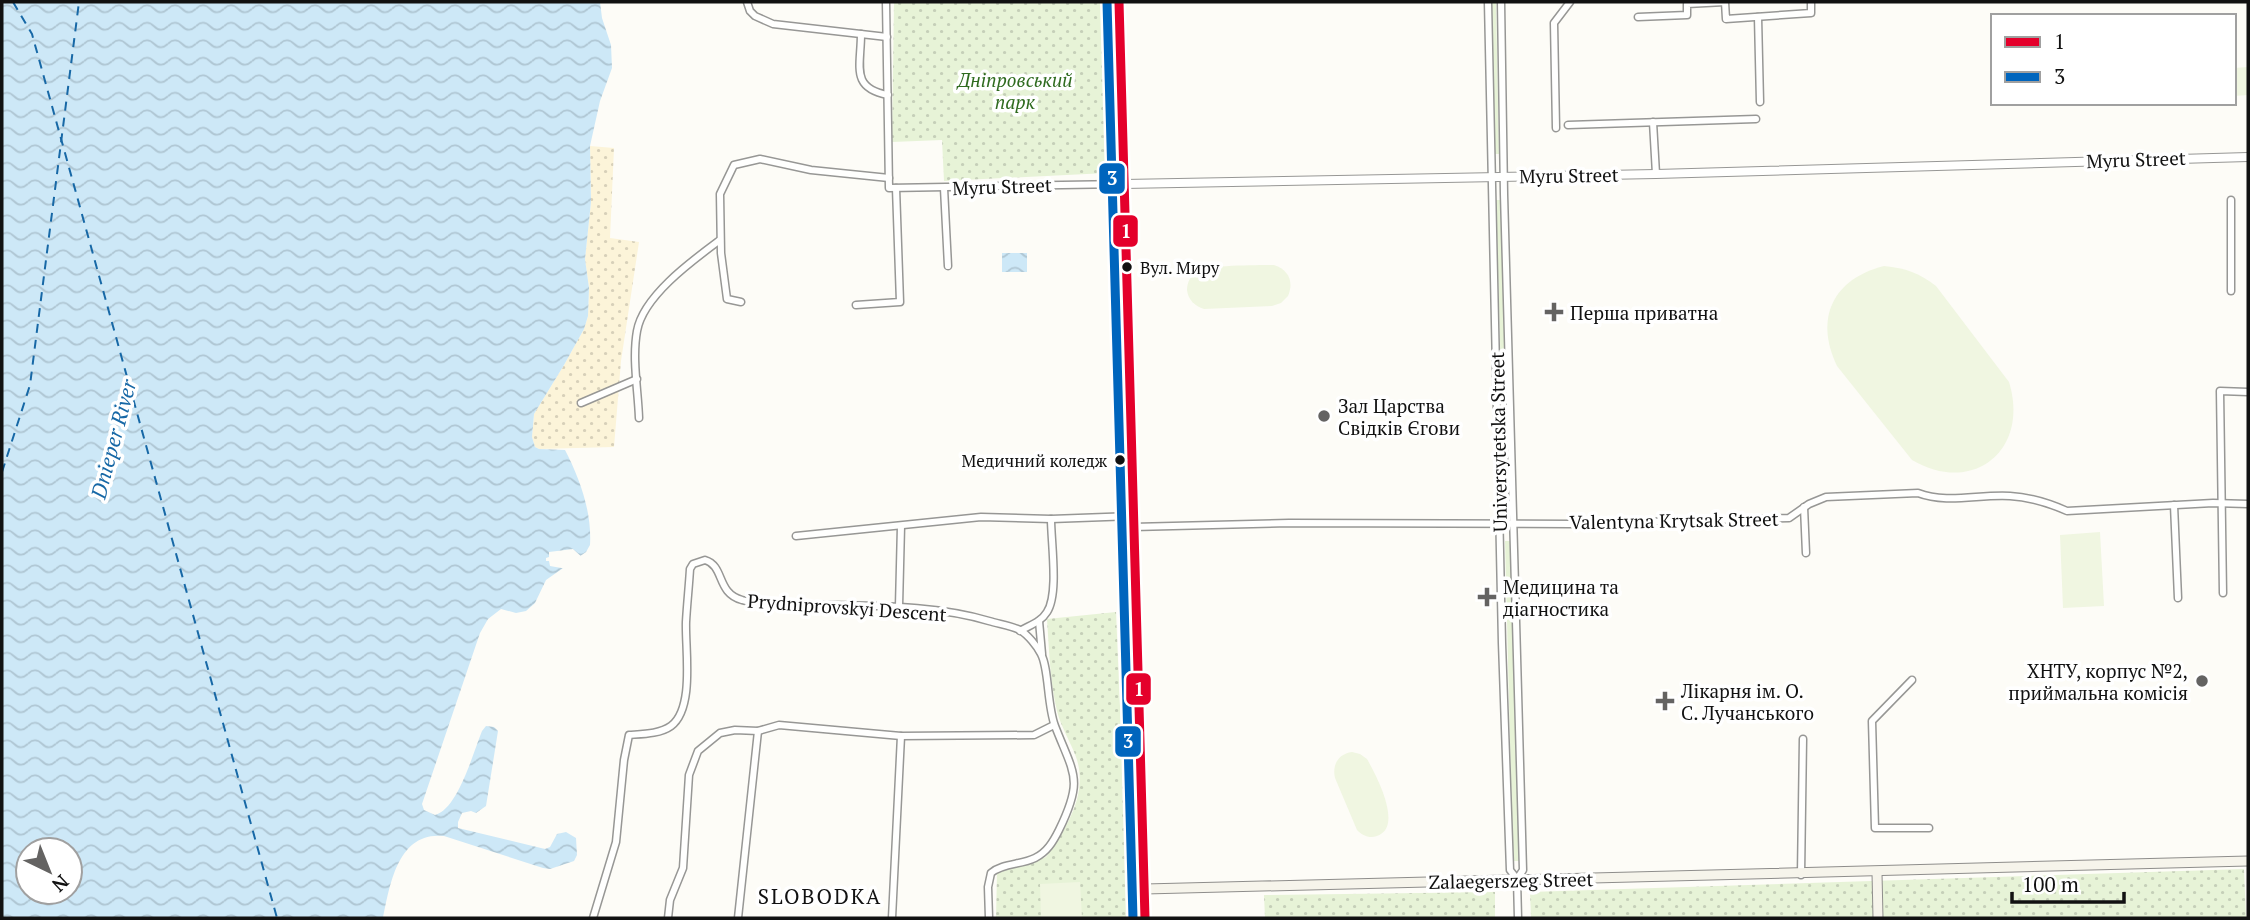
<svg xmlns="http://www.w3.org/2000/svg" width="2250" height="920" font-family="'PT Serif',serif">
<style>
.grass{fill:#e7f3d7}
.sand{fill:url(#sand-dots)}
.park{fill:url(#park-dots)}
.pitch{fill:#f0f6e1}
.water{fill:url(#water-waves);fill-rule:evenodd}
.pier{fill:#fdfcf7}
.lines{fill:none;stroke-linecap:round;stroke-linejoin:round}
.ferry{stroke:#1768a6;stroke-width:2;stroke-dasharray:9 7;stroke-linecap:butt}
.minor-casing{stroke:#979795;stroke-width:9}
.tertiary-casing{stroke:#979795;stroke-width:10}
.secondary-casing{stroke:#8e8d8b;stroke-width:11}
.primary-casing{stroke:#858482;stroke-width:12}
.minor{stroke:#fffffe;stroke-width:6}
.tertiary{stroke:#fffffe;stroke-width:8}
.secondary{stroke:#f6f4eb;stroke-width:9}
.primary{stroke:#ede9dc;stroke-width:10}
.bus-1-casing{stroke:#fff;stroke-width:14}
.bus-2-casing{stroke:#fff;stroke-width:14}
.bus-1{stroke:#e4002b;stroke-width:9}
.bus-2{stroke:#0065bd;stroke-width:9}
.bus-dot{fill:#111;stroke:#fff;stroke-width:2.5}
.poi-dot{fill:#646362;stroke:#fff;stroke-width:2.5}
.labels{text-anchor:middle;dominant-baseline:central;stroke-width:7;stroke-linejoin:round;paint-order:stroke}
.bus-label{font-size:17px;fill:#111;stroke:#fff;text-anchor:start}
.park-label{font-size:19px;font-style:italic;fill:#2f6b1f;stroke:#fff}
.street-label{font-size:19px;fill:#111;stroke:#fff}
.poi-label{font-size:19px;fill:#111;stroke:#fff;text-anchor:start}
.water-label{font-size:21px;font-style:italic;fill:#1768a6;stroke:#fff}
.neighbourhood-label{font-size:21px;letter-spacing:2px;fill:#111;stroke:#fff}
.line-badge{stroke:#fff;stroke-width:2.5}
.badge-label{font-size:19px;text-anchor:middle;font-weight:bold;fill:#fff}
</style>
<defs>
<pattern id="sand-dots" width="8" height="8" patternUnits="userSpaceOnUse" patternTransform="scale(1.75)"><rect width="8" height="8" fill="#fcf4d9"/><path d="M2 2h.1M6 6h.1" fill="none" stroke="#d7d0b9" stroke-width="1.8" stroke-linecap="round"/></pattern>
<pattern id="park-dots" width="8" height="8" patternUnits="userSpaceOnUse" patternTransform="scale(1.75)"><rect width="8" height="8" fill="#e7f3d7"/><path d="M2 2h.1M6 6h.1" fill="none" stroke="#c5cfb8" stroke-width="1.8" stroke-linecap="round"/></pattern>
<pattern id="water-waves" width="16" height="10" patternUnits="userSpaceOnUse" patternTransform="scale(1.75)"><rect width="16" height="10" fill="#cde8f7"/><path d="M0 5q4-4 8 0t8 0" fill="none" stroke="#afc6d3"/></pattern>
</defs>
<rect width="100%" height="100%" fill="#fdfcf7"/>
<g class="grass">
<polygon points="1491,2 1496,2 1499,154 1494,154"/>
<polygon points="1496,200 1501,200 1509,514 1505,514"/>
<polygon points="1505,541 1511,541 1519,861 1513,861"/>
</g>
<polygon class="sand" points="590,146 614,148 610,238 639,242 621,361 614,447 539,449 535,447 532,437 534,414 564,365 584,329 588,316 589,288 585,259 591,202"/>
<g class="park">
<polygon points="894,2 1104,2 1107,173 944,181 942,140 892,142"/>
<path d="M1116,612L1129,918H996L997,873L1046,857C1066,828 1089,794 1076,757C1070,741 1061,727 1057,711C1050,681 1049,649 1047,619Z"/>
<polygon points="2244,869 2246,918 1531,918 1530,892"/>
<polygon points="1495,892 1495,918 1265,918 1264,895"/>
</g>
<g class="pitch">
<polygon points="2248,67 2248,95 2234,96 2234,68"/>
<path d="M1274,265C1289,270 1294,282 1288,296L1281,303L1272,306L1204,309C1195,306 1188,300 1187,290C1187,282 1191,275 1197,271C1207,265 1260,265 1274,265Z"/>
<path d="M1884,266C1906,268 1919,273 1936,286L2009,382C2030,450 1973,496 1912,460L1837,366C1814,318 1833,279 1884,266Z"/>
<polygon points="2100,532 2104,606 2063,608 2060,535"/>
<path d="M1352,752L1360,754L1367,759C1376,775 1404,827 1377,836C1369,839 1362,835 1357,830L1335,778C1332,765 1338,754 1352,752Z"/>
<polygon points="1080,882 1082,918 1041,918 1040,884"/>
</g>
<g class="water">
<path d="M2,2H600L602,18L611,45L612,68L600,101L590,146L591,202L585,259L589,288L588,316L584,329L564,365L534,414L532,437L535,447L539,449L565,450C580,479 592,512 590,545L586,552L546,580L535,603L526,611L516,613L501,609L488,619L480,633L422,804L424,810L435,815C458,809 473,753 482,731L486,726L494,727L498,731L486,806L476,813L471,811L462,813L458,822V828L545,849L550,847L557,834L566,832L576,838L577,855L574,861L550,869L543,868L444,836C398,831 390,884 383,918H2ZM28,850H70V892H28Z"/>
<rect x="1002" y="253" width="25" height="19"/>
</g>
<polygon class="pier" points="573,549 583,558 567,569 550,566 549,561 546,561 546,558 549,557 549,552"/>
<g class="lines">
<g class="ferry">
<polyline points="13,2 32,34 277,918"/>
<polyline points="2,472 30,385 79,2"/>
</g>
<defs>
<g id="minor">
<polyline points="747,2 750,11 755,16 773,24 887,37"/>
<polyline points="886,2 889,188 1124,184"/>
<polyline points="1488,2 1502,643 1510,870 1517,879"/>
<polyline points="1501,2 1504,194 1523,870 1517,879 1518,918"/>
<polyline points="1638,17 1687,15 1687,4 1725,2 1726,19 1811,13 1811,2"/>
<polyline points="1758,17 1760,102"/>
<path d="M861,34C861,66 850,88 888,95"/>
<polyline points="1653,122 1656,174"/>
<polyline points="1568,125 1756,119"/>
<polyline points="1556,128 1554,23 1570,2"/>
<polyline points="944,188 948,266"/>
<polyline points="2231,291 2231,200"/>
<polyline points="741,302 727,299 721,253 720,194 734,165 760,159 811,170 889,178"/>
<polyline points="856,305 900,302 896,188"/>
<polyline points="581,403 637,379"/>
<path d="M639,418C638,390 632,359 637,331C643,296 693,260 720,240"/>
<polyline points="2174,505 2178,598"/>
<polyline points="1804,507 1806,553"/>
<path d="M1133,527L1289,523L1572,524L1789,518L1809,504L1826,497L1918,493C1947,504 1979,494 2010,496C2030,497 2049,503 2067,511L2213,503L2248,504"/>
<polyline points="796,536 981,517 1051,519 1133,516"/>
<polyline points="2223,593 2220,391 2248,392"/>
<polyline points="899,606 901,526"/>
<polyline points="1039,621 1042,654"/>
<path d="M1020,631C1030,625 1041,622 1047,612C1059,594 1051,542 1051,519"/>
<polyline points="1912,680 1872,721 1875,828 1929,828"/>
<polyline points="1801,875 1803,739"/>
<path d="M593,918L616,842L624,760L629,735C642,734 660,734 671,726C695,708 685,649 686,622C687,604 689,586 690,569L693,564L705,560C725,566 716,593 742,600C754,604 767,603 779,603C849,608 921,601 989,621C999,624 1011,626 1020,630C1028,635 1037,646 1041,654C1049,668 1047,706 1055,726C1074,775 1084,779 1059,830C1053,842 1047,852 1035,858C1021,865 1003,863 991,873L988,887L989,918"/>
<polyline points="668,918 670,900 683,868 689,775 698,751 720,733 735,730 758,731 779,725 901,736 1034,735 1054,725"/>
<polyline points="738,918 758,731"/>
<polyline points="892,918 901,736"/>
</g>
<polyline id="tertiary" points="1124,184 1656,174 2248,157"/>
<g id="secondary">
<polyline points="1877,873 1878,918"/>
<path d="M1145,889C1513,878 1880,873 2248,861"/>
</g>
<polyline id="primary" points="1119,2 1145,918"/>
</defs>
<use href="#minor" class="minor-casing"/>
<use href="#tertiary" class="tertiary-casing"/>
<use href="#secondary" class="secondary-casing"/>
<use href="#primary" class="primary-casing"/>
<use href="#minor" class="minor"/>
<use href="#tertiary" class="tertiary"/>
<use href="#secondary" class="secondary"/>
<use href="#primary" class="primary"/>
<defs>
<polyline id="bus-1" points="1119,2 1145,918"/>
<polyline id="bus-2" points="1107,2 1133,918"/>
</defs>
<use href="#bus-1" class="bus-1-casing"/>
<use href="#bus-2" class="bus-2-casing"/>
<use href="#bus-1" class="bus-1"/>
<use href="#bus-2" class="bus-2"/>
</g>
<g class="bus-dot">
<circle cx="1127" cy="267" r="6"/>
<circle cx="1120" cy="460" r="6"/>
</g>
<g class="poi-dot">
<path d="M1550.5 301.5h7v7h7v7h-7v7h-7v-7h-7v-7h7z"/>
<circle cx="1324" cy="416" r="7"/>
<path d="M1483.5 586.5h7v7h7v7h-7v7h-7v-7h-7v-7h7z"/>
<circle cx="2202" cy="681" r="7"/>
<path d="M1661.5 690.5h7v7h7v7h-7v7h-7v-7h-7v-7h7z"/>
</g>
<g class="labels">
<g class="bus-label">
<text x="1140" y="267">Вул. Миру</text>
<text x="1107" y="460" text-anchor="end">Медичний коледж</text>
</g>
<g class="park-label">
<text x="1015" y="79">Дніпровський<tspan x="1015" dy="22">парк</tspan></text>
</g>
<g class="street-label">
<text transform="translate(2136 159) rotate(-2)">Myru Street</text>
<text transform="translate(1569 175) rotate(-1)">Myru Street</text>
<text transform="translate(1002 186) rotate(-2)">Myru Street</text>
<text transform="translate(1498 442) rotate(-91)">Universytetska Street</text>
<text transform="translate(1674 520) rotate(-1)">Valentyna Krytsak Street</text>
<text transform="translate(847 607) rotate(4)">Prydniprovskyi Descent</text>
<text transform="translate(1511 880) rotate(-1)">Zalaegerszeg Street</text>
</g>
<g class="poi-label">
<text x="1570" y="312">Перша приватна</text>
<text x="1338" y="405">Зал Царства<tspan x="1338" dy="22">Свідків Єгови</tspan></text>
<text x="1503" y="586">Медицина та<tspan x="1503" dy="22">діагностика</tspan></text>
<text x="2188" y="670" text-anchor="end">ХНТУ, корпус №2,<tspan x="2188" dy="22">приймальна комісія</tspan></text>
<text x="1681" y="690">Лікарня ім. О.<tspan x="1681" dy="22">С. Лучанського</tspan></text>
</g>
<g class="water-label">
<text transform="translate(113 439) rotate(-75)">Dnieper River</text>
</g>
<g class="neighbourhood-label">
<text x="820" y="896">SLOBODKA</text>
</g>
</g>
<g class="line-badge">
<rect x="1098" y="162" width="28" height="33" rx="7" fill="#0065bd"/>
<rect x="1112" y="214" width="27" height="34" rx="7" fill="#e4002b"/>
<rect x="1125" y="672" width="27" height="34" rx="7" fill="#e4002b"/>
<rect x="1114" y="725" width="28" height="33" rx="7" fill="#0065bd"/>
</g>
<g class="badge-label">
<text x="1112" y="185">3</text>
<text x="1126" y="238">1</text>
<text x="1139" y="696">1</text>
<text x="1128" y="748">3</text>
</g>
<rect width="2250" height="920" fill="none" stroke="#111111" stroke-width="7"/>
<rect x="1991" y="14" width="245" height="91" fill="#ffffff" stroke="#a0a0a0" stroke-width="2"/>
<rect x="2005" y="37" width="35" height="10" fill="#e4002b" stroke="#a0a0a0" stroke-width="2"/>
<text x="2054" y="49" font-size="21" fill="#111111">1</text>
<rect x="2005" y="72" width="35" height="10" fill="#0065bd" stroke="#a0a0a0" stroke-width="2"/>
<text x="2054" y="84" font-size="21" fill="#111111">3</text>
<g transform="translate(49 871) rotate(137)"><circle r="33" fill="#ffffff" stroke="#a0a0a0" stroke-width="2"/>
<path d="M0-5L12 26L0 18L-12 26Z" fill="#646362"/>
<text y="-10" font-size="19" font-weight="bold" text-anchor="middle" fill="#111111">N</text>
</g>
<path d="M2012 892v10h112v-10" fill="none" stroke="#111111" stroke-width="3.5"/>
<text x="2022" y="892" font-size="21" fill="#111111" stroke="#ffffff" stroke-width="5" paint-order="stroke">100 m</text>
</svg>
